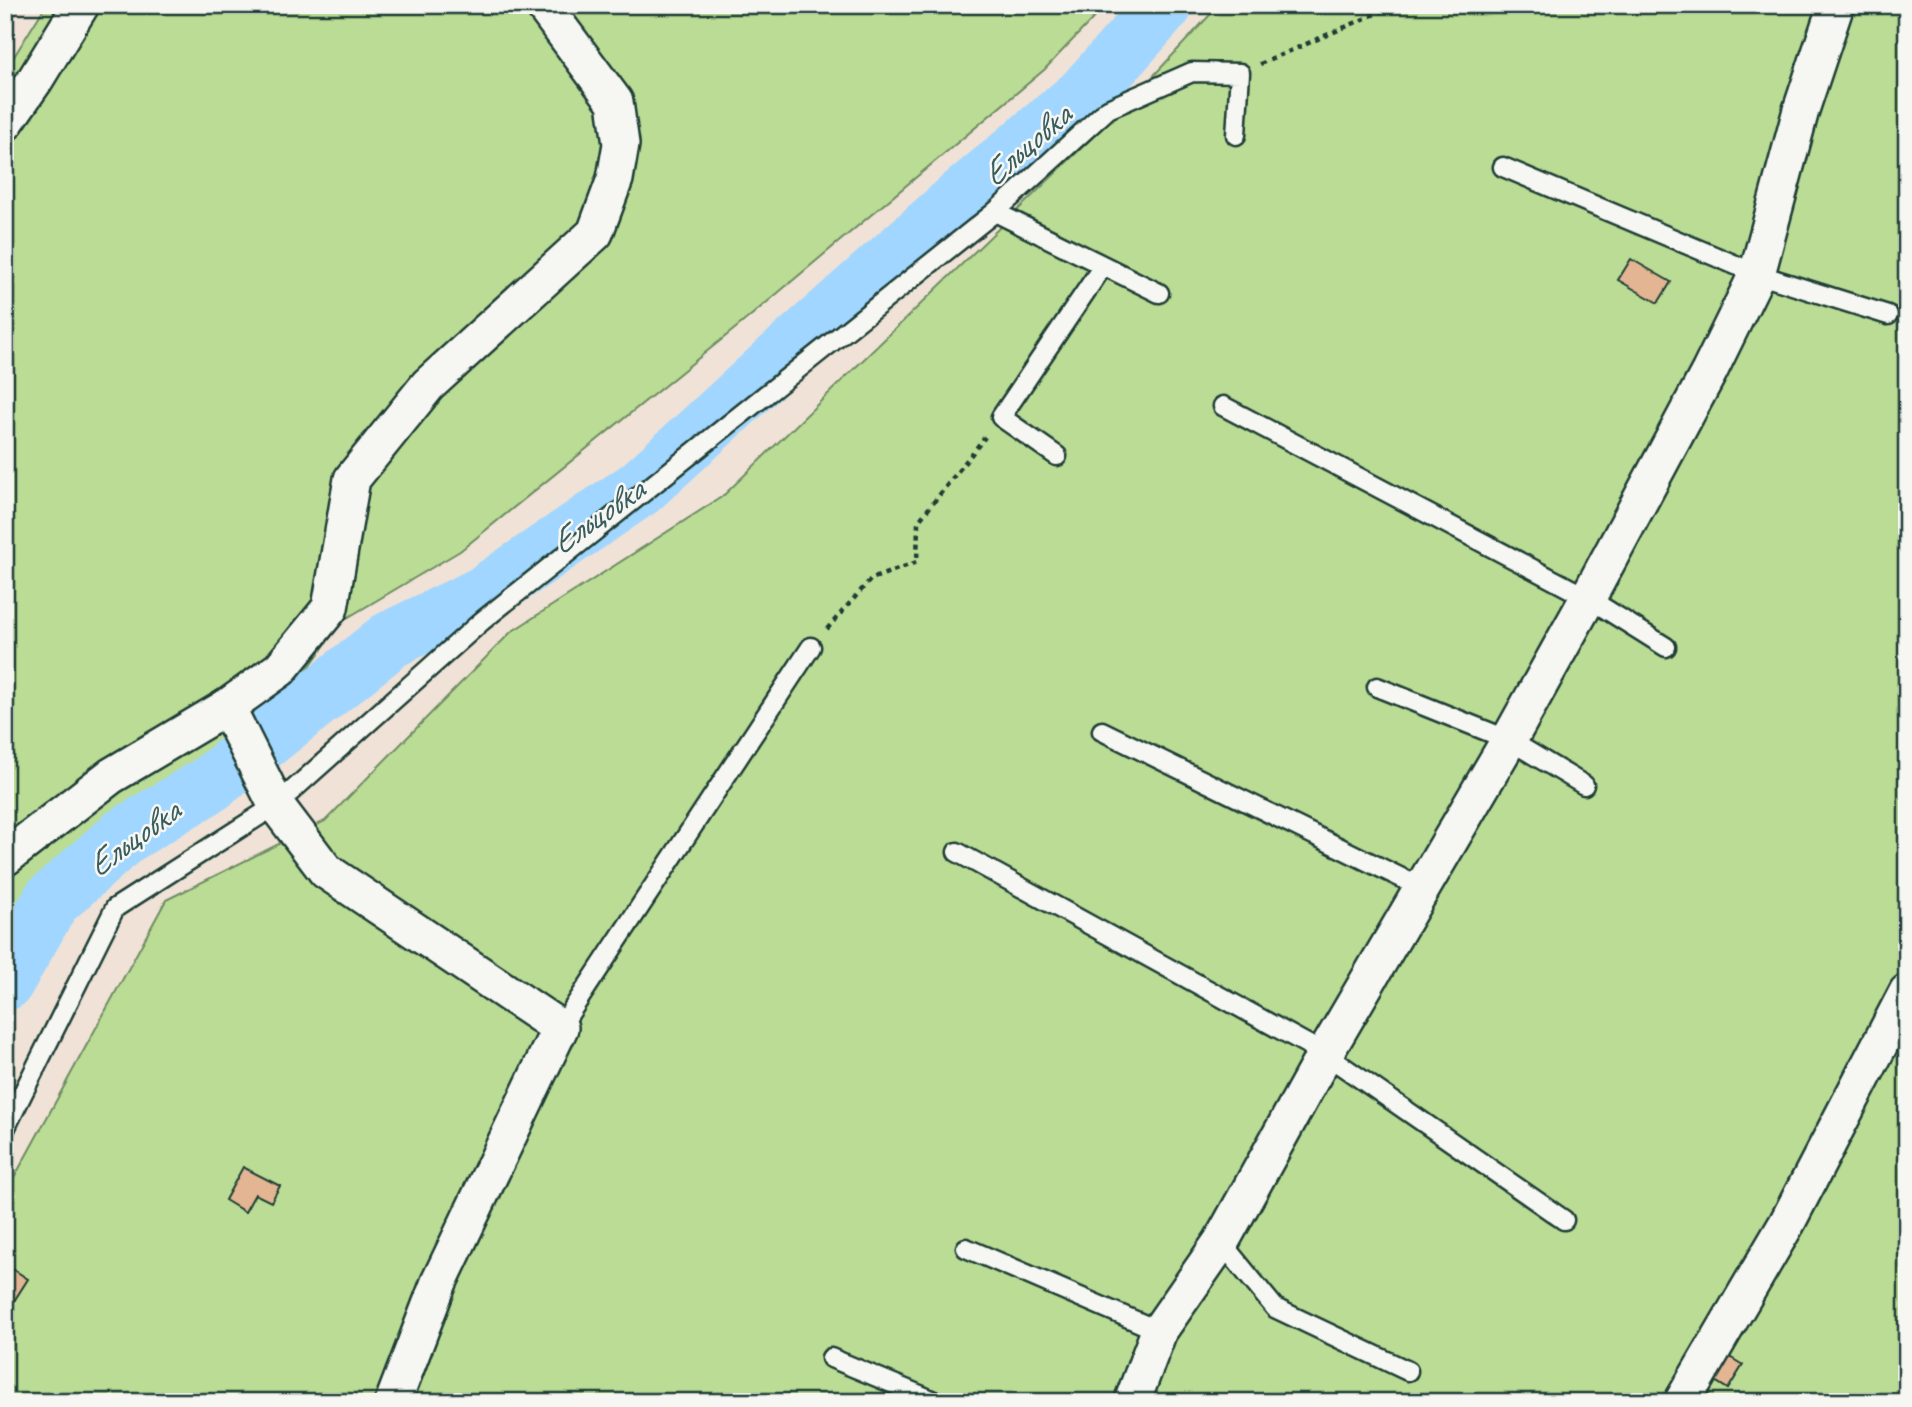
<svg xmlns="http://www.w3.org/2000/svg" width="1912" height="1407" font-family="Caveat,sans-serif">
<style>
.green{fill:#bbdc95;stroke:#6d8c64;stroke-width:2}
.lines{fill:none;stroke-linecap:round;stroke-linejoin:round}
.river{stroke:#a0d6ff;stroke-width:58}
.building{fill:#e3b593;stroke:#1f3d34;stroke-width:2}
.lane-casing{stroke:#1f3d34;stroke-width:23}
.street-casing{stroke:#1f3d34;stroke-width:40}
.path{stroke:#1f3d34;stroke-width:4.5;stroke-dasharray:5 5;stroke-linecap:butt}
.lane{stroke:#f6f6f2;stroke-width:18}
.street{stroke:#f6f6f2;stroke-width:35}
.labels{text-anchor:middle;dominant-baseline:central;stroke-width:5;stroke-linejoin:round;paint-order:stroke}
.water-label{font-size:35px;font-style:italic;fill:#395c5d;stroke:#f6f6f2}
</style>
<rect width="100%" height="100%" fill="#f0e2d6"/>
<filter id="ink" filterUnits="userSpaceOnUse"><feTurbulence type="fractalNoise" baseFrequency=".0143" numOctaves="2"/><feDisplacementMap in="SourceGraphic" scale="14" xChannelSelector="R" yChannelSelector="G"/><feConvolveMatrix kernelMatrix="1 2 1 2 8 2 1 2 1" color-interpolation-filters="sRGB"/></filter>
<g filter="url(#ink)">
<g class="green">
<polygon points="46,5 1106,5 1044,70 742,323 460,551 342,621 263,732 175,801 28,890 5,933 5,71"/>
<polygon points="1219,5 1907,5 1907,1402 5,1402 5,1185 15,1176 166,900 325,821 511,632 723,496 1132,99"/>
</g>
<g class="lines">
<polyline class="river" points="5,982 51,901 124,836 210,784 390,640 483,595 640,488 786,354 965,195 1083,96 1164,5"/>
</g>
<g class="building">
<polygon points="1631,259 1671,282 1658,303 1618,280"/>
<polygon points="243,1167 280,1186 271,1202 255,1194 245,1212 225,1200"/>
<polygon points="5,1264 28,1279 5,1315"/>
<polygon points="1706,1343 1743,1365 1728,1389 1691,1366"/>
</g>
<g class="lines">
<defs>
<g id="lane">
<polyline points="1503,167 1757,274 1888,315"/>
<polyline points="995,212 1108,109 1192,72 1240,73 1236,135"/>
<polyline points="1223,406 1588,598 1666,647"/>
<polyline points="1057,456 1001,417 1103,266"/>
<polyline points="1377,687 1509,740 1584,785"/>
<polyline points="1102,731 1422,888"/>
<polyline points="957,852 1325,1054 1564,1220"/>
<polyline points="560,1028 811,647"/>
<polyline points="5,1129 115,908 276,805 482,621 995,212 1159,293"/>
<polyline points="1221,1242 1275,1308 1408,1371"/>
<polyline points="966,1248 1159,1331"/>
<polyline points="831,1358 937,1402"/>
</g>
<g id="street">
<polyline points="5,123 35,80 81,5"/>
<polyline points="227,707 276,805 326,871 560,1028 439,1282 393,1402"/>
<polyline points="5,858 111,776 227,707 280,669 330,608 352,479 428,385 595,233 615,179 621,144 615,102 543,5"/>
<polyline points="1132,1402 1159,1331 1221,1242 1325,1054 1509,740 1588,598 1709,372 1757,274 1801,110 1836,5"/>
<polyline points="1682,1402 1787,1223 1907,992"/>
</g>
</defs>
<use href="#lane" class="lane-casing"/>
<use href="#street" class="street-casing"/>
<g class="path">
<polyline points="1260,64 1396,5"/>
<polyline points="827,629 871,579 917,562 918,522 985,437"/>
</g>
<use href="#lane" class="lane"/>
<use href="#street" class="street"/>
</g>
</g>
<g class="labels">
<g class="water-label">
<text transform="translate(1026 145) rotate(-41)">Ельцовка</text>
<text transform="translate(597 516) rotate(-35)">Ельцовка</text>
<text transform="translate(133 838) rotate(-36)">Ельцовка</text>
</g>
</g>
<rect width="1912" height="1407" fill="none" stroke="#f6f6f2" stroke-width="28"/>
<rect x="14" y="14" width="1884" height="1379" fill="none" stroke="#1f3d34" stroke-width="2.5" filter="url(#ink)"/>
</svg>
